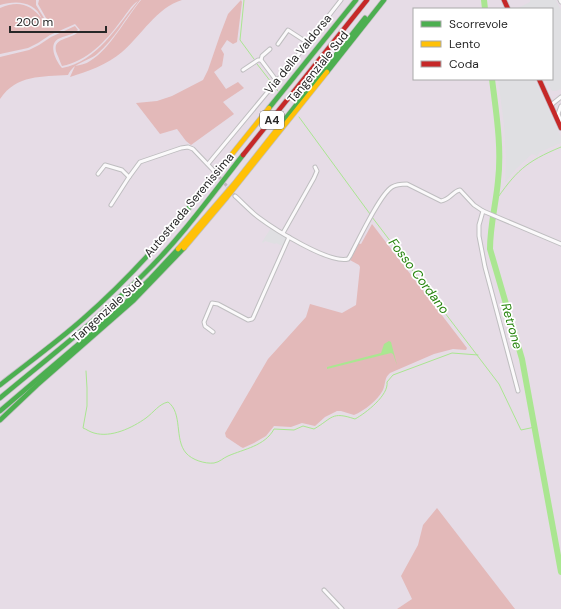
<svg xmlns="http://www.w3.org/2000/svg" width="561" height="609" font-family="'DM Sans',sans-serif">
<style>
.industrial{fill:#dfdfe2}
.green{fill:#e3b9b9}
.water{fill:#aae691}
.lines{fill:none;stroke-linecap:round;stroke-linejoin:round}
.stream{stroke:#aae691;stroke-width:1}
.river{stroke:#aae691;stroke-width:6}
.street-tunnel{stroke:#c0b8c0;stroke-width:3;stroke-dasharray:3 1.5;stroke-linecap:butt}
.street-casing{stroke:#bfbec0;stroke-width:5}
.fast-casing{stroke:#bfbec0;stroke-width:6}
.slow-casing{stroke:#bfbec0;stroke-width:6}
.jam-casing{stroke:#bfbec0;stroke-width:6}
.street{stroke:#fbfafb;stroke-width:3}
.fast{stroke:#4caf50;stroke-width:4.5}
.slow{stroke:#ffc107;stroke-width:4.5}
.jam{stroke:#c62828;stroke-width:4.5}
.labels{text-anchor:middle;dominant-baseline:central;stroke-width:3.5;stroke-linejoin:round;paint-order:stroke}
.shield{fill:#fff;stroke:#686868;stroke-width:1}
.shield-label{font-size:11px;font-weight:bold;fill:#272727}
.street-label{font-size:12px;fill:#272727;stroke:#fff}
.water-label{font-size:13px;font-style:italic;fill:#28850f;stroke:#fff}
</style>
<rect width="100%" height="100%" fill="#e6dce6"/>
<g class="industrial">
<polygon points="530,0 556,0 561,10 561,89 556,91 552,91 545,79 552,79 552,9 516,9 530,2"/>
<polygon points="498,79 534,79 561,137 561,143 540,152 537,156 532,154 515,170 505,183 506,159 504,125"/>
<polygon points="271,228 288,237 284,247 276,243 275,244 265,241 263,243 262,242"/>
</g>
<g class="green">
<path d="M0,0H36V5L44,18L42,19C35,1 16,0 0,5Z"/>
<path d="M39,0H140C126,17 114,40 97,54C87,62 74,62 68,75C42,77 17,74 0,99V57L29,50L39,45L51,37L75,26L78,30L76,32C71,35 64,36 58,39C48,45 56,61 62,68C98,61 116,27 138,1C131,5 126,15 120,22C106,41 87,61 62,66C60,62 59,58 57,54C50,36 72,41 80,30L75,24L50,35L38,43L28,48L0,54V8C18,0 31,4 42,19L45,20L46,18L38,4Z"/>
<path d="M141,0H182C156,8 142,35 122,52C107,65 88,71 70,77L75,66C80,65 86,64 90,61C110,49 126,18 141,0Z"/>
<polygon points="241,0 242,2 237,42 233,44 227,40 221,49 224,54 222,66 214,72 226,89 238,82 244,88 223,102 234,114 191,145 186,141 177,129 160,134 136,103 157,101 172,96 203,80 208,70 220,35 228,14"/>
<path d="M372,224L467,348L466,350L453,349L434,354L390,373C384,378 386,383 383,390C378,400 364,411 354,415L341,411H337L325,417L315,426L302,423L291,427L274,426L266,436L254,443L243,448L241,447L226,437L225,433L268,359L306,317L310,304L342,313L356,305L360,267L359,265L348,259L357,243L361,244Z"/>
<polygon points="437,508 515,609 397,609 412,599 401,576 418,545 423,525"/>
</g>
<polygon class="water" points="389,341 391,342 397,365 393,354 391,353 327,369 327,367 381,353 384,344"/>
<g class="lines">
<g class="stream">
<polyline points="244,0 240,40 254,59"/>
<polyline points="257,64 271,82"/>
<polyline points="275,87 278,91"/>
<polyline points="299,117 370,214"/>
<path d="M494,203C516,171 525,162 561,147"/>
<polyline points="372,217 499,384 521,430 535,427"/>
<path d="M86,371L87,388V406L83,428C86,429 90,432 94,433C111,438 132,428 146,418C154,412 159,404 168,402C183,413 174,439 186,453C192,460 205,464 214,463C220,462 223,458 228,456C244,449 265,446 274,429L294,430L303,426L314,429C333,418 331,411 355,419C366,413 389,395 387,382L393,375L452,353L478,355"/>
</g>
<g class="river">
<polyline points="484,0 485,9"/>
<path d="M492,79C496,112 502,147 498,181C496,204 490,225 490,249L522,359L561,572"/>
</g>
<polyline class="street-tunnel" points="216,173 235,196"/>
<defs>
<g id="street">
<polyline points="560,0 561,2"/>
<polyline points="278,44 288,30 308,43"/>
<polyline points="270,49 262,56 261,60 276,80"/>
<polyline points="243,70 258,60 261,60"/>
<polyline points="551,105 561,97"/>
<polyline points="561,106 558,114 561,121"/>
<polyline points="208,164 295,59 341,0"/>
<polyline points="98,174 105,165 122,170 129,177 140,162 181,148 188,147 193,149 214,171"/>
<path d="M235,196C243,203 250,211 258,217C274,229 329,264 348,259L350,256C358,241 380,194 392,187C397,184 401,184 407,184L441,201C450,200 453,191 460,190L474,205L483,211L561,244"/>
<polyline points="111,205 129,177"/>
<polyline points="483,211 479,225 479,236 485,267 518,391"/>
<polyline points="283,233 314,178 317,171 315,167"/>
<polyline points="213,332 205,326 204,322 212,303 218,304 248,320 252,319 253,318 289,237"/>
<polyline points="324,590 342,609"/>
</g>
<g id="fast">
<polyline points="327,72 384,0"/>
<polyline points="269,108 356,0"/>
<polyline points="282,123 365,18"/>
<path d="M0,385C28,363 57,342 83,319C123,284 159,245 192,204"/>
<path d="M0,398C48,358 97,320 142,276C180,239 211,196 243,155"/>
<polyline points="0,411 114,314 150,279 178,249"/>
<polyline points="0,420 37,385 134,300 184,248"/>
</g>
<g id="slow">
<polyline points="192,204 269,108"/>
<polyline points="184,248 227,197 327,72"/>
<polyline points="178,249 234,184 282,123"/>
</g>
<g id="jam">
<polyline points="504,0 508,9"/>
<polyline points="539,79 561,128"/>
<polyline points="243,155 367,0"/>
</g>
</defs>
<use href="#street" class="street-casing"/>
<use href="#fast" class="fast-casing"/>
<use href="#slow" class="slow-casing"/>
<use href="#jam" class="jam-casing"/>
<use href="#street" class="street"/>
<use href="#fast" class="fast"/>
<use href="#slow" class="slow"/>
<use href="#jam" class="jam"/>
</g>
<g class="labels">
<rect class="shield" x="260" y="111" width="24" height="18" rx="3"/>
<g class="shield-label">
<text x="272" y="120">A4</text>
</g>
<g class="street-label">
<text transform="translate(298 54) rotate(-51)">Via della Valdorsa</text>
<text transform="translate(318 67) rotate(-51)">Tangenziale Sud</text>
<text transform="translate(189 205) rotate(-50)">Autostrada Serenissima</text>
<text transform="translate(107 310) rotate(-42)">Tangenziale Sud</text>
</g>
<g class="water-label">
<text transform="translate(419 276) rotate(53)">Fosso Cordano</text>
<text transform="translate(512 326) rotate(74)">Retrone</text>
</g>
</g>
<rect x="413" y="8" width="140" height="72" fill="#ffffff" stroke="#a9a9a9"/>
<rect x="421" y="21" width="20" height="6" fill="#4caf50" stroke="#a9a9a9"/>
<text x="449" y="28" font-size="12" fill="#272727">Scorrevole</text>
<rect x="421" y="41" width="20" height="6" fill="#ffc107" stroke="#a9a9a9"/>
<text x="449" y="48" font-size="12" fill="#272727">Lento</text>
<rect x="421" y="61" width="20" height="6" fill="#c62828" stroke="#a9a9a9"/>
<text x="449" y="68" font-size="12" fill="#272727">Coda</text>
<path d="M10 26v6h96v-6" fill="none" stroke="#272727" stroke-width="2"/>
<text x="16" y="26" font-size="12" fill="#272727" stroke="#ffffff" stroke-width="3" paint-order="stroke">200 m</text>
</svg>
